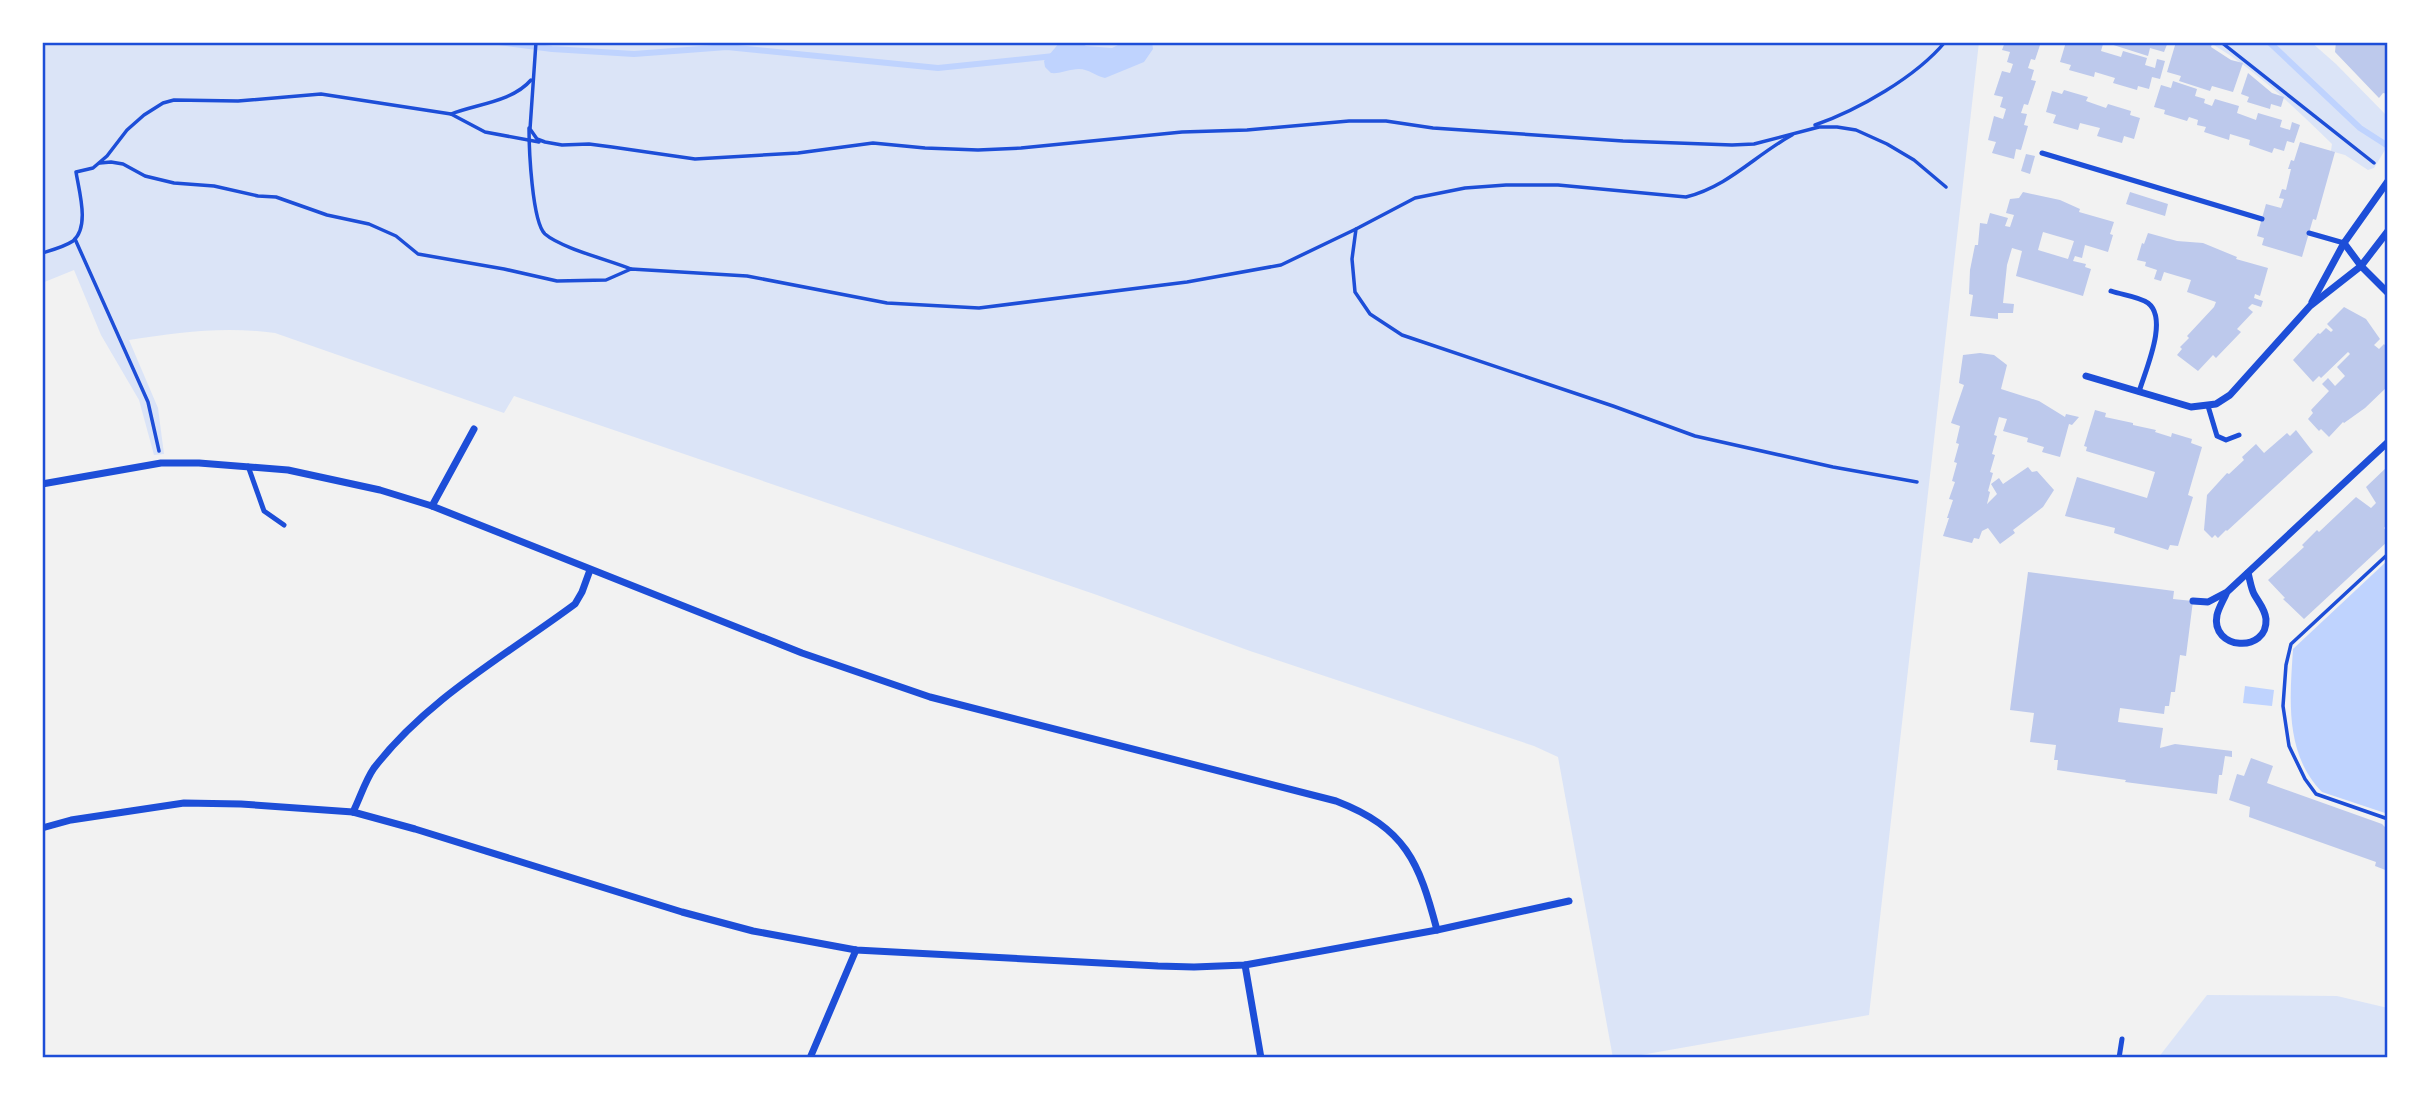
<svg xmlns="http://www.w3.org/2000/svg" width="2430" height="1100" font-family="'PT Sans Narrow',sans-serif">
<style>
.green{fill:#dbe4f7}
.water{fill:#bfd3fe}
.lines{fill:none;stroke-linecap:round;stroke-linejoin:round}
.stream{stroke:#bfd3fe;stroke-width:6}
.building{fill:#bdc9ec;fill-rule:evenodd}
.path{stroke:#1d4ed8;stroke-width:3.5}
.service{stroke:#1d4ed8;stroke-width:5}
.minor{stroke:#1d4ed8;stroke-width:7}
.neatline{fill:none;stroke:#1d4ed8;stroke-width:2.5}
</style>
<rect width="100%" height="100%" fill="#f2f2f2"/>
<g class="green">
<path d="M42,42H1979L1869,1015L1624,1058H1613L1558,757L1534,746L1250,651L1097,595L514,396L504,413L275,333C225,326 179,332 129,340L158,408L164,454L154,455L139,400L101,335L74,270L42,283Z"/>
<path d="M2209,42H2311L2336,64L2388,117V145L2374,168L2368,170L2345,155L2331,151L2332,144C2293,106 2256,70 2209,42Z"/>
<polygon points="2207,995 2337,996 2388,1008 2388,1058 2158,1058"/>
</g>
<g class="water">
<path d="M1060,42H1079L1086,46L1112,48L1124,42H1152L1153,49L1144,62L1105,78C1095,76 1089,69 1079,69C1069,69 1061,74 1051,73L1045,67L1044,61Z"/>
<path d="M2388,560V814L2322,792C2284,753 2290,698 2293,649Z"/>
<polygon points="2245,686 2274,690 2272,706 2243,703"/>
</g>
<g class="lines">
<g class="stream">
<polyline points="499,42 552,49 634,54 727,47 938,68 1054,56"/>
<polyline points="2269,42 2360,128 2388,146"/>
</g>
</g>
<g class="building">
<polygon points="2005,42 2041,42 2035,60 2031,59 2028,68 2034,70 2031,80 2036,81 2028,105 2024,104 2021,113 2027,114 2024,125 2028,126 2021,150 2016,149 2014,159 1992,153 1996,142 1988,140 1994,116 2003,119 2006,109 2000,107 2003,97 1994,95 2002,71 2010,73 2013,64 2007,62 2010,52 2002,50"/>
<polygon points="2066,42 2077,44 2078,42 2097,42 2103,44 2101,51 2121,57 2123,51 2147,58 2145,65 2155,68 2157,59 2165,61 2160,79 2152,77 2149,89 2138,86 2137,90 2113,83 2115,78 2095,72 2094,77 2069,70 2071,65 2060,62"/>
<polygon points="2104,42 2168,42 2164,52 2150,48 2148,56"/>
<polygon points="2176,42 2212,44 2211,47 2231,60 2243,63 2233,92 2212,86 2210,91 2179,81 2181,76 2167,72"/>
<polygon points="2336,42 2388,42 2388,94 2383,93 2379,98 2335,52"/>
<polygon points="2248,73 2272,93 2284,97 2281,107 2271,104 2270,109 2247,102 2249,97 2241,94"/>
<polygon points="2173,81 2197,89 2195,96 2205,99 2204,103 2212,106 2215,99 2239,106 2237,113 2256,120 2258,113 2282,120 2280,127 2290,130 2292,122 2300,125 2294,143 2287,141 2284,151 2274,148 2272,153 2249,145 2250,140 2230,134 2229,140 2204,132 2206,127 2197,125 2198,120 2189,117 2187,121 2164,114 2165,110 2154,107 2161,85 2171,88"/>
<polygon points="2064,90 2088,97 2086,101 2106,108 2108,104 2131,111 2130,115 2140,118 2134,139 2124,136 2122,143 2097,136 2100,128 2080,123 2078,130 2053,123 2056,115 2046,112 2052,91 2062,94"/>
<polygon points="2300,142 2335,152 2316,220 2313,219 2302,257 2262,245 2264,238 2257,236 2266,204 2281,208 2284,199 2279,198 2282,189 2286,190 2291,169 2288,169 2291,160 2294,161"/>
<polygon points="2026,154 2035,156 2030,174 2021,171"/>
<path d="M2023,192L2060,200L2080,209L2079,212L2114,222L2110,234L2113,235L2108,252L2085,245L2082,258L2075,256L2073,261L2086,264L2085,267L2091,269L2083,296L2016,276L2022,251L2012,248L2007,265L2003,303L2014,304L2013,313H1998V319L1970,316L1973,295L1969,294L1970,270L1975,245H1978L1980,223L1987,224L1990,213L2008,218L2005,226L2010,227L2014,215L2006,213L2010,199L2019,198ZM2043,232L2074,241L2068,259L2038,250Z"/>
<polygon points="2130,192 2168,204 2165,216 2126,204"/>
<polygon points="2148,233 2177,241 2203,243 2237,257 2236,259 2268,268 2260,296 2255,294 2254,298 2263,301 2261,307 2252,304 2248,308 2253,312 2237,329 2241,332 2216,358 2213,355 2198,371 2177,355 2182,349 2180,347 2189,338 2187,336 2214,307 2216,302 2187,292 2191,280 2164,272 2161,281 2154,279 2157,270 2145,266 2146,262 2137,260 2142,243 2144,244"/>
<polygon points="2344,307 2366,319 2380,339 2374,345 2379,349 2384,344 2388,349 2388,386 2365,408 2344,423 2343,422 2329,437 2321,429 2319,431 2308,419 2313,413 2311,410 2329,391 2322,384 2328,378 2335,386 2345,376 2337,367 2350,354 2348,352 2321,378 2319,376 2313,382 2293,360 2318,333 2320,334 2326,328 2331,332 2333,330 2327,324"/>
<polygon points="1980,353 1994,355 2007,365 2001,389 2039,401 2065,417 2066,414 2079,417 2072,425 2069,424 2060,457 2042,452 2044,447 2027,442 2028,438 2003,431 2007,419 1999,417 1994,435 1997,436 1992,454 1995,455 1990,472 1993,473 1988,491 1990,492 1987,504 1997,494 1991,484 1999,478 2003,484 2028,467 2032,472 2037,471 2054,490 2043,507 2013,530 2015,533 2000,544 1988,528 1982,531 1979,539 1974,538 1972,543 1943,536 1949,518 1947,518 1953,500 1949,499 1955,482 1952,481 1957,463 1954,462 1959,444 1956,443 1960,426 1951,423 1964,385 1959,383 1963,355"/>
<polygon points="2095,410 2106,413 2105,417 2133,423 2133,425 2156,430 2155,432 2171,437 2172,433 2192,439 2191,443 2202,447 2188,495 2193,497 2178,546 2170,545 2168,550 2114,533 2115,528 2065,516 2077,477 2147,498 2155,472 2086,451 2087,447 2084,446"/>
<polygon points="2296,430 2313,452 2227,531 2226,530 2218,538 2215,535 2212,538 2204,530 2207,495 2227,473 2229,474 2244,460 2242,457 2256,444 2264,453 2287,433 2290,436"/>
<polygon points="2388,466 2388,523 2384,528 2387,532 2388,541 2304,619 2283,599 2285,598 2268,580 2304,547 2302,545 2317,530 2319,532 2356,497 2371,508 2376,503 2366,487"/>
<polygon points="2028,572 2174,591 2173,599 2193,601 2186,656 2180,655 2175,692 2171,692 2169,706 2165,706 2164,714 2120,708 2118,722 2163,728 2160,748 2175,744 2232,751 2232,757 2225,756 2222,775 2219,775 2217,794 2125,782 2126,780 2057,770 2058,760 2054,760 2056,745 2030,742 2034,713 2010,710"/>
<polygon points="2251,758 2273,766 2267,783 2382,824 2388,830 2388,871 2375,866 2376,862 2249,817 2250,807 2229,800 2237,774 2244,776"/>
</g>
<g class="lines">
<g class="path">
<polyline points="536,42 530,129 537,139 545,142 562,145 589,144 612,147 695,159 798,153 873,143 925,148 978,150 1021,148 1182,132 1247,130 1349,121 1386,121 1433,128 1623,141 1732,145 1754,144 1819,127 1837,127 1856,130 1887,144 1914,160 1946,187"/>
<polyline points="2221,42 2374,163"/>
<path d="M451,114C476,104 512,102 531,80"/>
<path d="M1815,125C1858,110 1916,77 1945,42"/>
<path d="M529,128C529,148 532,222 545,234C561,248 609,260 631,269"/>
<path d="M1792,135C1754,156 1729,186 1686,197L1558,185H1506L1465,188L1415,198L1356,229L1352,259L1355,292L1370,314L1402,335L1613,406L1695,436L1833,467L1917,482"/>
<polyline points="100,163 111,162 123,164 145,176 174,183 214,186 258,196 276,197 327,215 369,224 396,236 418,254 504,269 557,281 606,280 631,269 747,276 887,303 979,308 1187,282 1281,265 1356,229"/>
<polyline points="75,239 148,402 159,451"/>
<path d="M42,253C52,250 64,247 73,241C90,227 79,191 76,172L93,168L107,156L127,130L144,115L163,103L174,100L238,101L321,94L451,114L485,132L539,142"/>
<polyline points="2388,554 2291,644 2286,665 2283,706 2289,746 2305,779 2316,794 2388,819"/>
</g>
<g class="service">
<polyline points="2042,153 2262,219"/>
<polyline points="2309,233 2344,243"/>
<path d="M2111,291C2122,295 2138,296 2148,303C2169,319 2145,371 2139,392"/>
<polyline points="2208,406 2217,436 2226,440 2239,435"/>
<polyline points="248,466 264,511 284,525"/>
<polyline points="2119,1058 2122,1039"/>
</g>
<g class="minor">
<polyline points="2388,181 2344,243 2361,266 2388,293"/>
<polyline points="2312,302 2344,243"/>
<polyline points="2086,376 2191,407 2216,404 2230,395 2310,306 2361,266 2388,231"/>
<path d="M42,484L161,463H199L288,470L380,490L432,506L802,653L930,697L1336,801C1406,828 1419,862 1437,930"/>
<polyline points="432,506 474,429"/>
<path d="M2226,594C2223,601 2219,607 2217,615C2210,650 2268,654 2266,619C2265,609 2259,603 2254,594C2251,588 2250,580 2248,573"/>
<polyline points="2193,601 2208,602 2227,592 2388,442"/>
<path d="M353,812C360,798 365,781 374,768C428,698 505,656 575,604L582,592L590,570"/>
<polyline points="42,828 71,820 184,803 241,804 353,812 415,829 682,912 753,931 856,950 1158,966 1194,967 1245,965 1437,930 1569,901"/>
<polyline points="1245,965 1261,1058"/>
<polyline points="810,1058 856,950"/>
</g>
</g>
<rect width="2430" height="1100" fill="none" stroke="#ffffff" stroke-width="88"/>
<rect x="44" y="44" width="2342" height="1012" class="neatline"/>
</svg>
